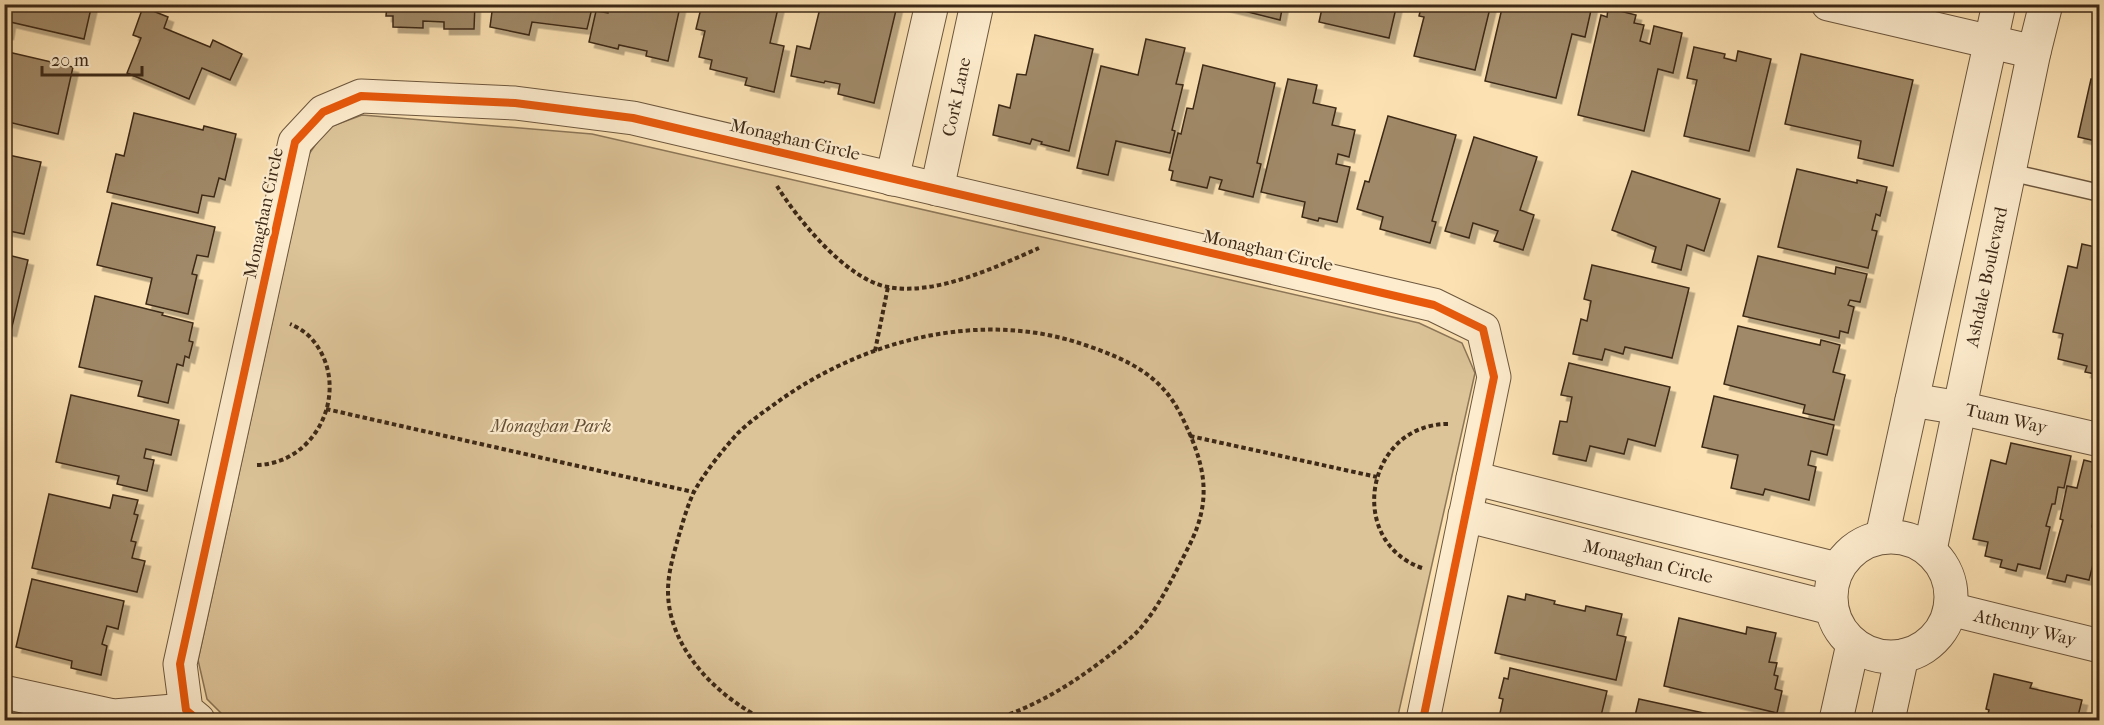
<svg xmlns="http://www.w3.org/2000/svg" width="2104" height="725" font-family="'IM FELL French Canon',serif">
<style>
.green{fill:#dcc398;stroke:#8c7658;stroke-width:1.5}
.building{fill:#a08968;stroke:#3d2917;stroke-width:1.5;filter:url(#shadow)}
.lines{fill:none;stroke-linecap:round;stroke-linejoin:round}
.service-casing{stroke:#6d573e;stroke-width:19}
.minor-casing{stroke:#6d573e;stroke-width:35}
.tertiary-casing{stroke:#6d573e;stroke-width:35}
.path{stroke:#3d2917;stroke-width:4;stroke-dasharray:4.5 3;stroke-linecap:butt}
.service{stroke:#fdecce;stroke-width:16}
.minor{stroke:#fdecce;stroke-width:33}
.tertiary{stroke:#fdecce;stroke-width:33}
.cycleway-casing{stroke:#fdecce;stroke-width:11}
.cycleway{stroke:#e8590c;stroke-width:8}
.labels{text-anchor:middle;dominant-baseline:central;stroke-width:4.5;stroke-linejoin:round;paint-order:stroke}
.street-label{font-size:18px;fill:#3d2917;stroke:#fdecce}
.park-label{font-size:18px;font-style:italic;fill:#655037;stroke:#fdecce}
</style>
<defs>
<filter id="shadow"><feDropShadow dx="5.5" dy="5.5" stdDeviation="0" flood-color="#0004"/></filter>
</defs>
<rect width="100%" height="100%" fill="#fce2b3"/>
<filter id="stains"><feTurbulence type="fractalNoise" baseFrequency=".00333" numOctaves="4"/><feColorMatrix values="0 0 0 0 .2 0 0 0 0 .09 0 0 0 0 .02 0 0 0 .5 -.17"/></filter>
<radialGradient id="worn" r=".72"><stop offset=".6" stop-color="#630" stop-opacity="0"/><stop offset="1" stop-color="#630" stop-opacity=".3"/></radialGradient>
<polygon class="green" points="362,115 592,134 1419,323 1462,343 1475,373 1397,720 228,720 207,699 198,660 309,154 327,128"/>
<g class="building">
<polygon points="4,4 92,4 84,39 10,22 8,34 4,34"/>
<polygon points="387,4 475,4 474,29 444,29 444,22 423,21 423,28 393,27 393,16 386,16"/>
<polygon points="493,4 593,4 587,29 532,22 529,35 490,27"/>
<polygon points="607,4 670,4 680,7 668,61 646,56 647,51 619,45 618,49 589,42 596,11 608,13 610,5"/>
<polygon points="702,4 779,4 770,43 784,46 774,92 745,85 747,78 710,69 712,60 699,57 705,31 696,29"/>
<polygon points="821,4 897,6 874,103 838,94 840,84 825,81 824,83 791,76 797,46 810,49"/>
<polygon points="1216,4 1283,4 1280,20"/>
<polygon points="1323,4 1397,4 1389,38 1319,22"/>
<polygon points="1422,4 1491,4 1475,70 1414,56 1424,17 1419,16"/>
<polygon points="1503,4 1551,4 1550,7 1559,9 1560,4 1592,6 1585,37 1572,34 1556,98 1485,81"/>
<polygon points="143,7 168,17 164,28 210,47 213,40 242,54 230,80 202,68 189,99 127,73 141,38 133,35"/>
<polygon points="1608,8 1636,15 1634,23 1644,25 1640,41 1650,44 1654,26 1682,33 1673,73 1658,69 1644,131 1578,115 1601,15 1607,17"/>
<polygon points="1035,35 1093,49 1069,151 1041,144 1042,142 1032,139 1030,144 993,135 999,105 1010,108 1017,74 1026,75"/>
<polygon points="1146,39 1185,48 1176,84 1183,85 1172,130 1175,131 1170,153 1116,141 1108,175 1077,168 1101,66 1138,75"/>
<polygon points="1694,47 1725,54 1724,58 1736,61 1738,51 1771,59 1749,151 1684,136 1697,80 1687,78"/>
<polygon points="4,51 73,67 58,134 4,121"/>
<polygon points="1801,54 1913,80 1893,166 1858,158 1861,141 1785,124"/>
<polygon points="1203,65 1275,83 1257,163 1261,164 1253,197 1219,189 1222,180 1210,177 1207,188 1171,180 1173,171 1169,170 1178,133 1181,134 1187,108 1193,109"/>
<polygon points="1288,79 1317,85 1313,103 1336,108 1332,125 1355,130 1349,157 1338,154 1336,164 1350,167 1337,222 1319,218 1318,221 1302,217 1305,202 1261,192"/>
<polygon points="2091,79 2100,80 2100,142 2078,137"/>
<polygon points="134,113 203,130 204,126 236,134 225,180 219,178 214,197 202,195 198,213 107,192 116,154 124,156"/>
<polygon points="1388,116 1456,135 1432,221 1436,222 1430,243 1380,229 1383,217 1357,209 1365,181 1369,182"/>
<polygon points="1474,137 1537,157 1520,210 1534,215 1523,250 1494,241 1498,231 1473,223 1469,238 1445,231"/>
<polygon points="4,154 41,162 24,234 4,230"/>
<polygon points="1797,169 1857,183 1857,180 1887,187 1880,216 1876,214 1872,230 1877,231 1868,268 1778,247"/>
<polygon points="1632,171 1720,199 1704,251 1687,245 1681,270 1652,262 1656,247 1612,230"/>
<polygon points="112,203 215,227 208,257 197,255 192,274 197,275 188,314 146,304 152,278 97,265"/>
<polygon points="2082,244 2100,248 2100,375 2085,372 2087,366 2058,359 2063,334 2053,332 2068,266 2077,268"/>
<polygon points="4,254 28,260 11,331 4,330"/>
<polygon points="1758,256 1835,274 1836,267 1867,274 1860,302 1850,300 1848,305 1854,307 1848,333 1840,331 1839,338 1743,316"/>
<polygon points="1592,265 1689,288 1672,358 1625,347 1623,354 1605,349 1602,360 1573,354 1581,319 1587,321 1591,301 1584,299"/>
<polygon points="95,296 163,313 162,315 193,323 189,341 193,342 189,358 185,356 183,366 177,364 168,403 138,396 142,381 79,367"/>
<polygon points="1738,326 1820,345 1821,340 1840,345 1833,372 1845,375 1834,420 1803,413 1805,405 1724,384"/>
<polygon points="1569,363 1670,387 1655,446 1628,439 1624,454 1590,446 1586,461 1553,454 1560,421 1567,422 1572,397 1561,395"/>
<polygon points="71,395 179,420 171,455 146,449 144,458 154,460 147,491 117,484 119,476 56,462"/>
<polygon points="1714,396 1834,425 1827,455 1811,451 1808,465 1816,467 1809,500 1765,489 1763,495 1731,488 1738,455 1702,447"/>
<polygon points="2011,443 2071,456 2064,488 2058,487 2055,504 2052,504 2046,526 2050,527 2040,569 2018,564 2016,571 2000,567 2002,560 1985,556 1988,542 1973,539 1991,460 2006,464"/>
<polygon points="2084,460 2100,464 2100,523 2093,521 2092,527 2100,529 2100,537 2089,580 2067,575 2065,582 2047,578 2063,520 2060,519 2067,486 2077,488"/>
<polygon points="49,494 110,508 113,495 138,500 134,514 138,515 131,541 136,542 132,558 145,561 137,592 32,568"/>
<polygon points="2100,555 2100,585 2093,583"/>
<polygon points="32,579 124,601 118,629 107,626 102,644 107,646 101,675 71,668 72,661 16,647"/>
<polygon points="1526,594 1555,601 1554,604 1585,611 1586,606 1622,614 1617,635 1626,637 1616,680 1495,653 1508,596 1525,600"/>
<polygon points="1679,618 1746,634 1747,627 1776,633 1769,662 1777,663 1774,675 1778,676 1775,689 1782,691 1777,713 1664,686"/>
<polygon points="1510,668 1607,691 1600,720 1487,720 1488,716 1499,718 1503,699 1499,698 1504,678 1508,679"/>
<polygon points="1994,674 2032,683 2030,688 2082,700 2077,720 1968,720 1970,714 1987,718 1989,710 1986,709"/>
<polygon points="1639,699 1736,720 1634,720"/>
</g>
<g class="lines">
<defs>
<polyline id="service" points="2009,172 2100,193"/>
<g id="minor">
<polyline points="1828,4 2034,52"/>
<polyline points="892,179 932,4"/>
<polyline points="937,189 977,4"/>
<polyline points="1912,400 1960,408 2100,440"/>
<polyline points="1473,478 1837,569"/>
<polyline points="1465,515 1831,608"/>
<polyline points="1950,609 2100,646"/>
<polyline points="4,692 114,716 186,710"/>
<polyline points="198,720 186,710 180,664 295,142 323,112 361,96 515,103 633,118 1434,305 1483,329 1494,377 1423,720"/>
</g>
<g id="tertiary">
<polyline points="1882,537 1999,4"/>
<circle cx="1891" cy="597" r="60"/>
<polyline points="1930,550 2034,52 2046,4"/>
<polyline points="1836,720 1853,644"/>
<polyline points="1888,720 1902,656"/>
</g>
</defs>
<use href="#service" class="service-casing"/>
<use href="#minor" class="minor-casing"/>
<use href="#tertiary" class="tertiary-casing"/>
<g class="path">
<path d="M777,186C798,220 847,280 888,287C936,296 996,267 1039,248"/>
<polyline points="875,351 888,287"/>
<polyline points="326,409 693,492"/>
<polyline points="1190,436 1377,477"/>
<path d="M257,465C321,463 353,383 310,337C304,331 297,327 290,324"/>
<path d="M1422,568C1345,541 1366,423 1449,424"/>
<path d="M765,720C717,697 668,648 668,591C668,572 674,553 679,535C683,522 687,507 693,494C701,477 725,447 738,433C751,420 768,409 783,398C870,338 985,309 1088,346C1128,360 1161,375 1181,415C1204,462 1214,497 1189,546C1174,575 1159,608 1137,632C1125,644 1111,654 1098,664C1064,689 1033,707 993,720"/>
</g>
<use href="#service" class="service"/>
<use href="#minor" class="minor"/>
<use href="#tertiary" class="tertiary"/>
<defs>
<polyline id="cycleway" points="198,720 186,710 180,664 295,142 323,112 361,96 515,103 633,118 1434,305 1483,329 1494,377 1423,720"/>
</defs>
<use href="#cycleway" class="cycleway-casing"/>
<use href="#cycleway" class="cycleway"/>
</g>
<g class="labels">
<g class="street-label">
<text transform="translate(957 97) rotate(-78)">Cork Lane</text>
<text transform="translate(795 140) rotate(13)">Monaghan Circle</text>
<text transform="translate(264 213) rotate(-78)">Monaghan Circle</text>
<text transform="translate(1268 251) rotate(13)">Monaghan Circle</text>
<text transform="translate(1987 277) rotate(-78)">Ashdale Boulevard</text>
<text transform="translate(2006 419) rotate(13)">Tuam Way</text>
<text transform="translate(1648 562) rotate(14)">Monaghan Circle</text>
<text transform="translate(2025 628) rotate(14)">Athenny Way</text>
</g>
<g class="park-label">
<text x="551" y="426">Monaghan Park</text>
</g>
</g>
<rect width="2104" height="725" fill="none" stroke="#fce2b3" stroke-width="24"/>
<rect x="6" y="6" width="2092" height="713" fill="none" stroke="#3d2917" stroke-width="3"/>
<rect x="12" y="12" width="2080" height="701" fill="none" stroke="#3d2917" stroke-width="1.5"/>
<path d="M42 66v9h100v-9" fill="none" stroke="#3d2917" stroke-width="3"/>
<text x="51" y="66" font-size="18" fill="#3d2917" stroke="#fdecce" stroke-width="4.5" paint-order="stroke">20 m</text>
<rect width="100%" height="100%" filter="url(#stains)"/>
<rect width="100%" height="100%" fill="url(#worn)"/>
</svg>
